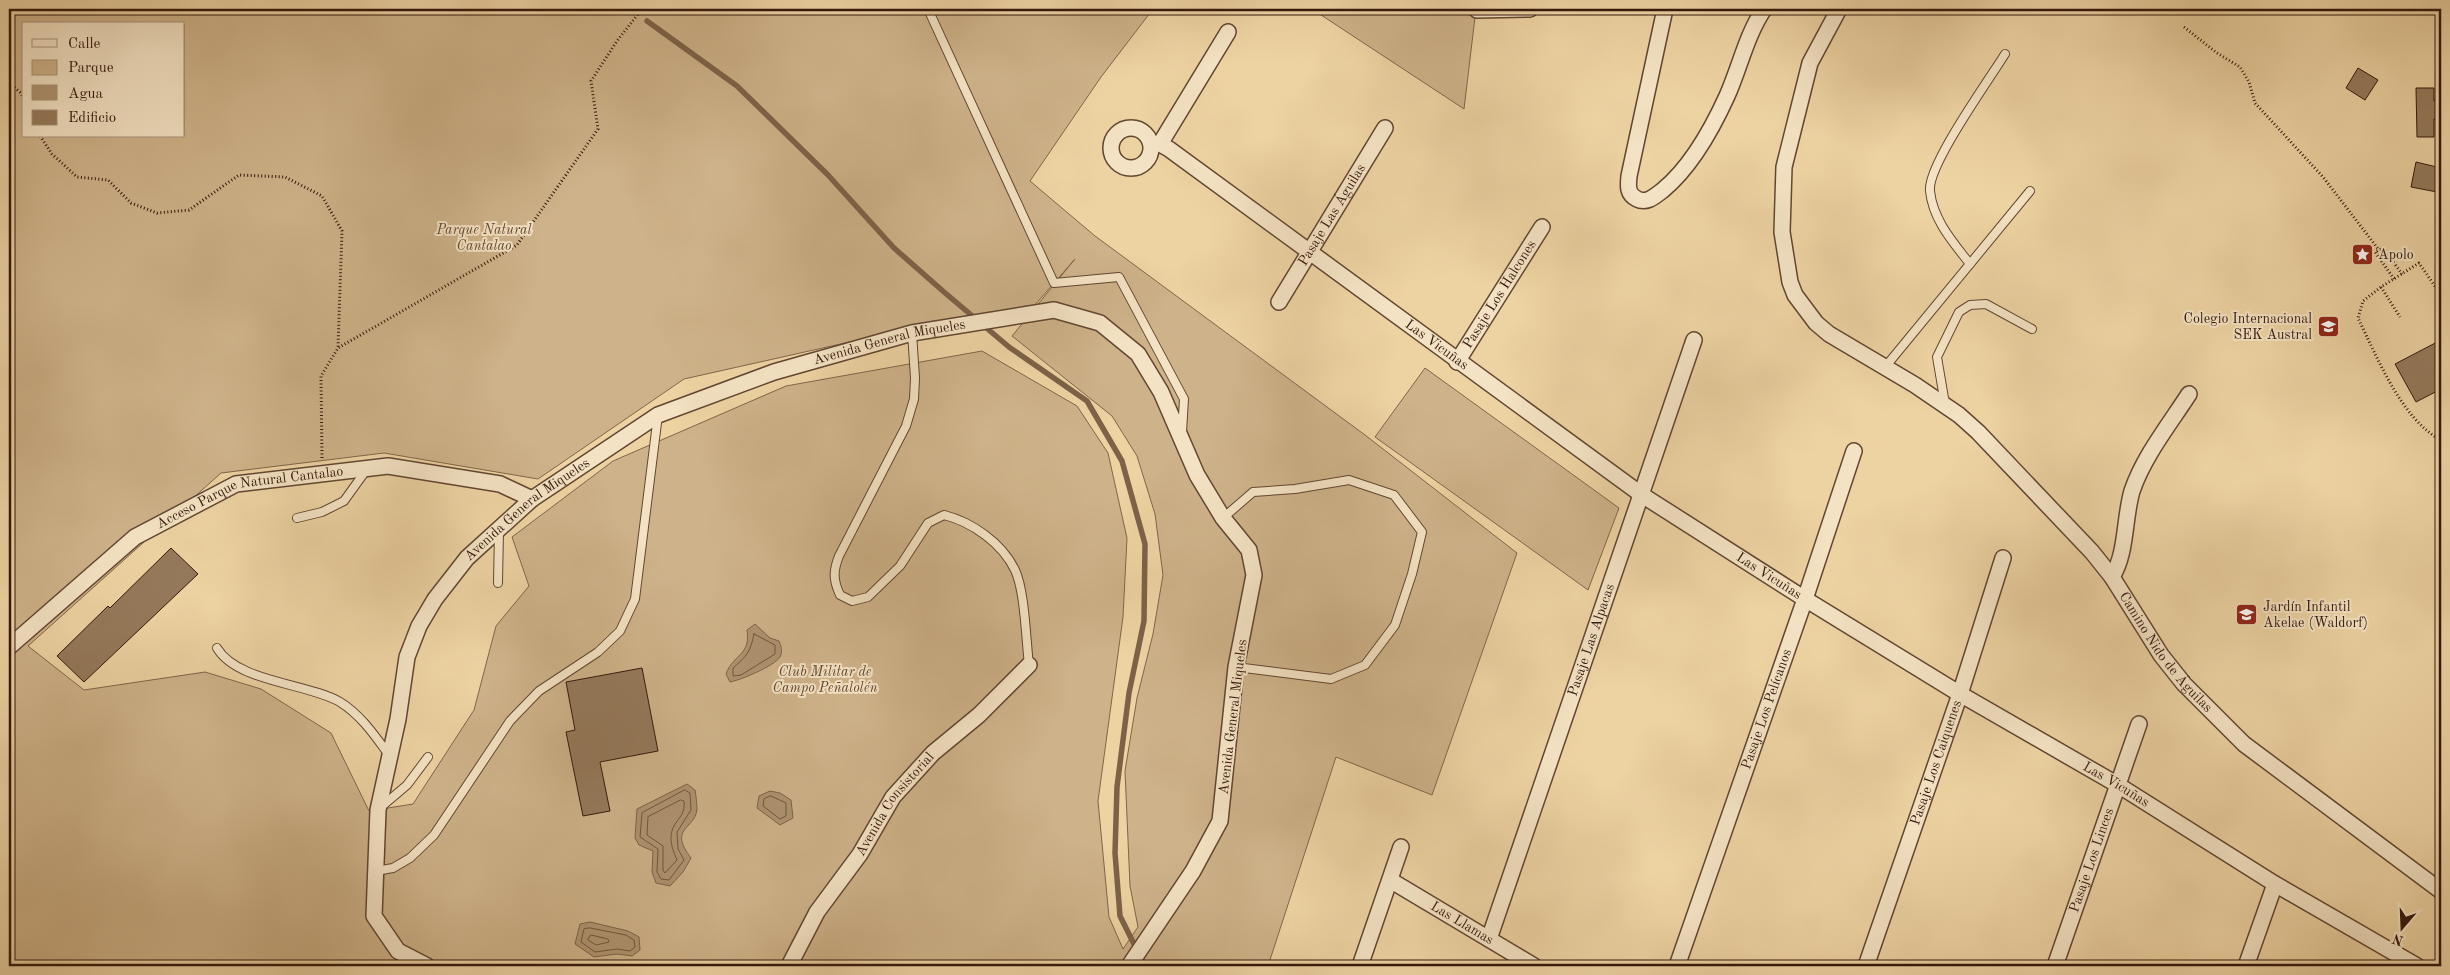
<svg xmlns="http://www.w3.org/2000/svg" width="2450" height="975" font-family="'Old Standard TT',serif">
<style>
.green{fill:#ceb289;stroke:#81654b;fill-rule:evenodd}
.water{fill:#ae936f;stroke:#7d6248}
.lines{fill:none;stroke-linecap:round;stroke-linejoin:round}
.shore{stroke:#71563e;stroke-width:1}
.stream{stroke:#7d6248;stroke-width:5.5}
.building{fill:#94795a;stroke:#34180d}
.lane-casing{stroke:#624632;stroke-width:10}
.street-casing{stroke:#624632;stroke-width:18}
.path{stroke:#34180d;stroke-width:3;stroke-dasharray:1 2.5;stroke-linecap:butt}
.lane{stroke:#f3e2c3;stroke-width:8}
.street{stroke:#f3e2c3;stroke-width:15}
.labels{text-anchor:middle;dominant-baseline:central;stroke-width:4;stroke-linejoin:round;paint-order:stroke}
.street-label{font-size:14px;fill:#34180d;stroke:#f3e2c3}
.park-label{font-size:14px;font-style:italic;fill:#624632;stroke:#f3e2c3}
.poi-label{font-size:14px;fill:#34180d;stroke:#f3e2c3;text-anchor:start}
</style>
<rect width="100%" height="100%" fill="#edd2a2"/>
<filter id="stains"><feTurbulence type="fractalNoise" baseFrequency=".004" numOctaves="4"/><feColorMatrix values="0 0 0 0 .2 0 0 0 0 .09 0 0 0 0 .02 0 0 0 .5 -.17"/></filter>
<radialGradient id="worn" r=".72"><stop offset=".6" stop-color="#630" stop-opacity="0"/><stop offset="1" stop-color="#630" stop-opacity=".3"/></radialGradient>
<g class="green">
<path d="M9,9H1153L1101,77L1030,181L1095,236L1365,435L1517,553L1432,795L1336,757L1268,966H9ZM24,24H184V136H24ZM1075,259L1012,336L1112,416L1137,456L1155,514L1163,575L1153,634L1137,698L1125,771L1130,886L1138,927L1123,949L1109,917L1098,801L1123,617L1127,538L1108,453L1077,406L982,351L786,386L613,461L512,537L529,586L496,626L474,710L413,804L369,811L331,733L261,689L205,672L84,690L28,646L221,473L384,453L538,479L684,379L939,322L1034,306Z"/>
<polygon points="1312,9 1476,9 1464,109 1458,105"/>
<polygon points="1425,368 1619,508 1588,590 1375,437"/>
</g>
<g class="water">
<path d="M755,624L770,638L779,641C781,646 783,651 780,657C774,666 741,680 730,682L726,674C733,654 751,656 747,630Z"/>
<path d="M687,784L695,790C696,796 697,804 697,810C694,830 668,828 691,858L683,872L670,886L656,883L652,872L653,851L639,845L635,838L637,809Z"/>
<polygon points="770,791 780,793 791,800 793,818 780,825 757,808 759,796"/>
<polygon points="590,922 628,931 639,937 640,950 632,956 617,954 594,957 575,944 580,924"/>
</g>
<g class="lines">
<g class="shore">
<path d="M754,634L775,645V654L741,675L733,676V668C748,655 750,652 754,634Z"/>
<polygon points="685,790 690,793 691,810 677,832 678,849 684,860 669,880 661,879 657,872 658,849 640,837 642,813"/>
<polygon points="771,796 786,803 786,816 780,819 763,806 764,799"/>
<path d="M681,800L684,801C687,824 659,821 677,860L665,873L663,870V846L647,835L648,817Z"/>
<polygon points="590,928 626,935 634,940 635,947 630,951 617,949 595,952 581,942 584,929"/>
<polygon points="591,935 608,939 609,942 596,945 588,940"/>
</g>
<polyline class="stream" points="647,21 737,86 828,175 894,248 944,292 1009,347 1087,401 1122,461 1145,544 1144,621 1129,693 1117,787 1115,853 1120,916 1145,966"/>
</g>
<g class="building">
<polygon points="2358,68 2378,80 2365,100 2346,88"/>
<polygon points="2416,88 2434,88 2434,101 2438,101 2439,119 2434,119 2434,137 2417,137"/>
<polygon points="2416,162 2441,168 2437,192 2411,187"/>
<polygon points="2441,340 2441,389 2416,402 2395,364"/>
<polygon points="171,548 198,574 84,682 57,656 108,606 110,608"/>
<polygon points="642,668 658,751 600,762 610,811 583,816 566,732 575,730 566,682"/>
</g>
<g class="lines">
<defs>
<g id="lane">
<polyline points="928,9 1054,283 1119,277 1184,399 1182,432"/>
<path d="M1970,264C1953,242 1933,220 1930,191C1927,166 1989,80 2005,54"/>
<path d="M912,333L915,378L914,399L906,426L839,556C833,571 833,580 840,595L852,601L868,597L900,566L928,523L944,515C972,522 1002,543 1015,570C1025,591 1026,641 1029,665"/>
<polyline points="1886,366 2030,191"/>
<polyline points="1945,404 1937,357 1959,312 1970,305 1986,304 2032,329"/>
<polyline points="297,518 322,512 344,501 367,469"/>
<polyline points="1223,518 1253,492 1295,489 1349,480 1394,495 1422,532 1412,574 1395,625 1365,665 1331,679 1236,667"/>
<polyline points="498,583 499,530"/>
<path d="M217,648C237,682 307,683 340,702C361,715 375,736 389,755"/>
<polyline points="381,807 407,785 428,757"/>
<polyline points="376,871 393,868 410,858 434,835 510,721 539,691 598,652 620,631 635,599 658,415"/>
</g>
<g id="street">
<path d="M1665,9L1629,176C1628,186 1627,194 1637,199C1647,204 1655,196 1663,190C1692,166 1712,129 1727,96C1740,67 1746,36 1764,9"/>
<path id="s1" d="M1839,9L1810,63L1784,167L1782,232L1790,282L1795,295L1816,323L1829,334L1915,385L1959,415L1978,432L2092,552L2112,577L2161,655L2184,684L2244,744L2441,891"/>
<polyline points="1477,10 1530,9"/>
<circle cx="1131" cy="148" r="20"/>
<path id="s2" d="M1151,143L1160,144L1169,149L1642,495L1805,599L1960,694L2118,785L2275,884L2417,966"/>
<polyline points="1160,144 1228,32"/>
<path id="s3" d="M1279,302L1385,128"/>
<path id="s4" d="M1457,362L1542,227"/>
<path d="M2112,577C2127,553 2124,518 2132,491C2144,456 2169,425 2189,394"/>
<path id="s5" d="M9,647L135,537L236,484L388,466L500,484L532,499"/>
<path id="s6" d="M1390,880L1534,966"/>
<path id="s7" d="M1489,939L1694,340"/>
<path id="s8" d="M427,966L398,951L374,916L378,810L398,719L407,657L419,626L435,599L467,558L532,499L658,415L774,372L912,333L1054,310L1100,323L1138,354L1161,392L1197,475L1223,518L1249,550L1254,575L1236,667L1220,821L1193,871L1129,966"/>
<path id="s9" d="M789,966L817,912L860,854L893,797L933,753L979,715L1029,665"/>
<polyline points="1360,966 1401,847"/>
<path id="s10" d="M1677,966L1805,599L1854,451"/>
<path id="s11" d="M1866,966L1960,694L2003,558"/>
<path id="s12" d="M2055,966L2139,724"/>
<polyline points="2246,966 2275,884"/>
</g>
</defs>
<use href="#lane" class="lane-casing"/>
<use href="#street" class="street-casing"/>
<g class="path">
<polyline points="2184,27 2217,53 2240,67 2249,82 2255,103 2323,177 2379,250"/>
<polyline points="9,83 21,93 24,100"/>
<polyline points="40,136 52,154 77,177 108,180 131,203 157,213 189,210 239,175 285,177 322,196 342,231 338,347"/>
<polyline points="2394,279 2375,252 2383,248 2402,274"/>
<polyline points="2381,287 2400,317"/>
<path d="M2439,292L2419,263L2381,287L2363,301L2358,318C2377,357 2402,420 2441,440"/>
<polyline points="322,458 321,376 338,348 517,245 598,129 591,81 617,41 642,9"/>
</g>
<use href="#lane" class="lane"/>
<use href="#street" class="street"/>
</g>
<defs>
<symbol id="sight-square" viewBox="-11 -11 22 22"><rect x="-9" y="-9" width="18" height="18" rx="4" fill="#8f2418" stroke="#f3e2c3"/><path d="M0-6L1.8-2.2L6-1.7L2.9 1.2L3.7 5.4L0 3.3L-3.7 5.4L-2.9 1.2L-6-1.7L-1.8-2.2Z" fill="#fff"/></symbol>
<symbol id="school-square" viewBox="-11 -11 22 22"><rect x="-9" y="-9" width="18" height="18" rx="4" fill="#8f2418" stroke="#f3e2c3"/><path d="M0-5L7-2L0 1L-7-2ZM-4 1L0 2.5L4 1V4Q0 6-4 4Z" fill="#fff"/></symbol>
</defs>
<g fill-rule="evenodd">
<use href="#sight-square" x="2350" y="242" width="25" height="25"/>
<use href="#school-square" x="2316" y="314" width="25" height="25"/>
<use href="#school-square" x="2234" y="602" width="25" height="25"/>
</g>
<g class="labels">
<g class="street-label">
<text stroke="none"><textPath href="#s3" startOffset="102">Pasaje Las Águilas</textPath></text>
<text stroke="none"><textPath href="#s4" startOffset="80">Pasaje Los Halcones</textPath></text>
<text stroke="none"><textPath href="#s8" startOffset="936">Avenida General Miqueles</textPath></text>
<text stroke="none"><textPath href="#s2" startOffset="351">Las Vicuñas</textPath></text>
<text stroke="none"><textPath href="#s5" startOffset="291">Acceso Parque Natural Cantalao</textPath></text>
<text stroke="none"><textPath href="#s8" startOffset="531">Avenida General Miqueles</textPath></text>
<text stroke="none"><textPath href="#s2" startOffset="756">Las Vicuñas</textPath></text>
<text stroke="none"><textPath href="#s7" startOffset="316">Pasaje Las Alpacas</textPath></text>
<text stroke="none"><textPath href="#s1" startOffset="819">Camino Nido de Águilas</textPath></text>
<text stroke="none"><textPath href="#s10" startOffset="272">Pasaje Los Pelícanos</textPath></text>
<text transform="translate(1233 717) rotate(-83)">Avenida General Miqueles</text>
<text stroke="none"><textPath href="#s11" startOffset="215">Pasaje Los Caiquenes</textPath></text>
<text stroke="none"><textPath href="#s2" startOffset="1161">Las Vicuñas</textPath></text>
<text stroke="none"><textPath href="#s9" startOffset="194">Avenida Consistorial</textPath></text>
<text stroke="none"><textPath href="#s12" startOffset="112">Pasaje Los Linces</textPath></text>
<text stroke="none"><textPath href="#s6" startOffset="84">Las Llamas</textPath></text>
</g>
<g class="park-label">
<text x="484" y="230">Parque Natural<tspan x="484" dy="16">Cantalao</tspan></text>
<text x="825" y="672">Club Militar de<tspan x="825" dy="16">Campo Peñalolén</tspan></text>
</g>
<g class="poi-label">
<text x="2378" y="255">Apolo</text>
<text x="2312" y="319" text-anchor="end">Colegio Internacional<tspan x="2312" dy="16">SEK Austral</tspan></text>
<text x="2263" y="607">Jardín Infantil<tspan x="2263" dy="16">Akelae (Waldorf)</tspan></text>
</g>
</g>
<rect width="2450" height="975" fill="none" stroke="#edd2a2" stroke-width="30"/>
<rect x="10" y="10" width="2430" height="955" fill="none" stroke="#34180d" stroke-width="2.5"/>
<rect x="15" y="15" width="2420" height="945" fill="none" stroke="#34180d"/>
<rect x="22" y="22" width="162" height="115" fill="#f3e2c3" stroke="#a7917a"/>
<rect x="32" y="39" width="25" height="8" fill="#f3e2c3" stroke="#a7917a"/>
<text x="68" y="48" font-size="15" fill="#34180d">Calle</text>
<rect x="32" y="60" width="25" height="15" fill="#ceb289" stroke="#a7917a"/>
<text x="68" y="72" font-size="15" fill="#34180d">Parque</text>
<rect x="32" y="85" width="25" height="15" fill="#ae936f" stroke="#a7917a"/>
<text x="68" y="98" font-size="15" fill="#34180d">Agua</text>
<rect x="32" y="110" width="25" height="15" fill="#94795a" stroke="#a7917a"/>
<text x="68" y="122" font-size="15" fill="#34180d">Edificio</text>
<g transform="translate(2402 928) rotate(199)" stroke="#f3e2c3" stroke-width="4" paint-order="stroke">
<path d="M0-4L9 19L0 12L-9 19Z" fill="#34180d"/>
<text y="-8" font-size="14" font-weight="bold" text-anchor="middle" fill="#34180d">N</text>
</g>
<rect width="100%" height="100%" filter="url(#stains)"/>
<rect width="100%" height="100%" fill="url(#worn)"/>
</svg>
